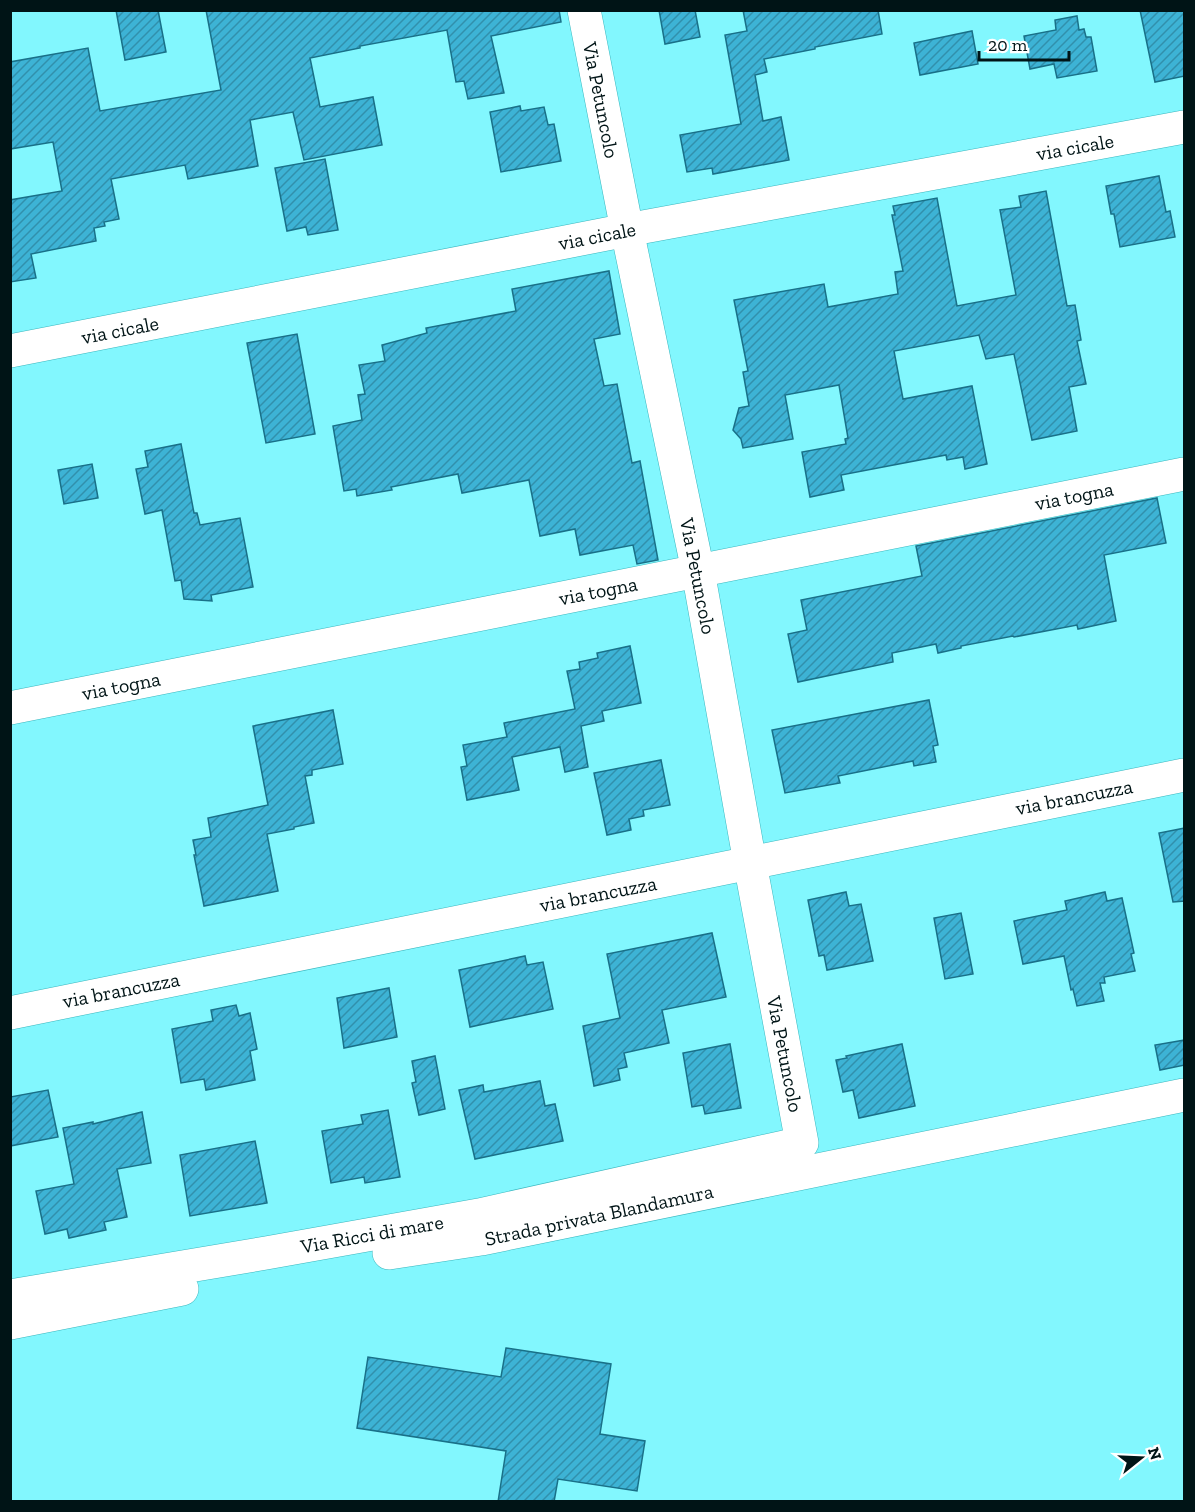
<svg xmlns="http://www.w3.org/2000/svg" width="1195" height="1512" font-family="'Zilla Slab',serif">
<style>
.building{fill:url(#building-hatch);stroke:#197088;stroke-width:1.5}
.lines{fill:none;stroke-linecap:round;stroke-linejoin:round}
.minor-casing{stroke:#39b6be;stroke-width:34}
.minor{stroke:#fff;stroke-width:33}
.labels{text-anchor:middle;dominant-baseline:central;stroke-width:6;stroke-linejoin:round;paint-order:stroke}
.street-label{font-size:20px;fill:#001416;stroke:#fff}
</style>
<defs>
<pattern id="building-hatch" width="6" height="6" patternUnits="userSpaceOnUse" patternTransform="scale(1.5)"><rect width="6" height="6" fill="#3db3d5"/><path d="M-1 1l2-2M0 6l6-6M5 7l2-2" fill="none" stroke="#3190ac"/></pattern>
</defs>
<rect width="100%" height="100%" fill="#82f7fe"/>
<g class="building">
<polygon points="116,10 158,10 166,52 125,60"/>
<polygon points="206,10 559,10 561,22 491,36 504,93 468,99 464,81 456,82 447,30 360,46 360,48 310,58 320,107 373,97 382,145 304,160 293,112 250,120 258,166 188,179 185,165 111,179 119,219 104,222 105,226 94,228 96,241 31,254 36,278 10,282 10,200 62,191 53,142 10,149 10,62 88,48 100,111 221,90"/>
<polygon points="659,10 695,10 700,37 665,44"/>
<polygon points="743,10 878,10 882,34 815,47 815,49 764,59 767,72 755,75 763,121 781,117 789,160 713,174 712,168 687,172 680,135 741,124 725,35 747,31"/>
<polygon points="1140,10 1185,10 1185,76 1155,82"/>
<polygon points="1077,16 1079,30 1084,29 1086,37 1091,37 1097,71 1057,78 1054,64 1030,69 1024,36 1056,30 1055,20"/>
<polygon points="972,31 978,64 920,75 914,43"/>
<polygon points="520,106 521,111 544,107 548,125 554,124 561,161 501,172 490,112"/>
<polygon points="325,159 338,230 308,235 306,227 287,231 275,168"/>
<polygon points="1159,176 1166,212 1170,211 1175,237 1120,247 1114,214 1111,214 1106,186"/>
<polygon points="1046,191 1067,306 1075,305 1081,340 1077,341 1086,384 1069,387 1077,431 1032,440 1014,354 986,359 979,335 894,351 903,399 972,386 987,464 965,469 963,457 947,460 946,455 841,475 844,490 810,497 802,452 846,444 845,439 848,438 839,385 785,395 793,439 743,448 741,439 733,430 739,408 749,406 743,372 748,371 734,300 824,284 828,307 898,294 895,272 903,271 892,215 895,215 893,206 937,198 957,306 1016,295 1000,210 1021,207 1019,196"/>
<polygon points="609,271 620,334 594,339 604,386 617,384 632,463 640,461 658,560 637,564 633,545 580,555 575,529 540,536 529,480 462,493 458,474 391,487 392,490 357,496 356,489 344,491 333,426 362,420 358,395 365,394 359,365 385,361 382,345 427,333 426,328 516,311 512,289"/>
<polygon points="297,334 315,434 266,443 247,343"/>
<polygon points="181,444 194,513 197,513 200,525 240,518 253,587 211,595 212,601 184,599 181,580 175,581 162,510 145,514 136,469 148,467 145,451"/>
<polygon points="92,464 98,498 64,504 58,470"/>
<polygon points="1157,498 1166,543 1104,555 1116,621 1078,629 1077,625 1014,637 1013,636 961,646 961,648 938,653 936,644 892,653 893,662 798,682 788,634 807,630 801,600 922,576 916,546"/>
<polygon points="630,646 641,703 602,711 604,721 581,726 588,767 565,772 560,747 512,757 519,790 467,800 461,767 467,766 463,745 507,737 504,723 575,709 567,671 580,669 579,662 598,658 597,653"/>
<polygon points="929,700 938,745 933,746 936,762 914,766 913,761 838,776 840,783 785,793 772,730"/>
<polygon points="333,710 343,764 312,770 312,775 305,776 314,823 294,827 294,829 267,834 278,891 204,906 194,855 196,855 193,840 211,837 208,818 268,805 253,726"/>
<polygon points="661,760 670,805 643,810 644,816 629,819 631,830 607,835 594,773"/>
<polygon points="1185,828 1185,901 1173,902 1159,833"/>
<polygon points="846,892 849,906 861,904 873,961 827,970 824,955 819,956 808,900"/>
<polygon points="1105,892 1107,901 1122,898 1134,953 1131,954 1135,971 1104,977 1105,983 1100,983 1104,1001 1077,1006 1073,989 1071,990 1064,956 1023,964 1014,921 1067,910 1065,901"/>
<polygon points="961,913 973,974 945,979 934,918"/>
<polygon points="712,933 726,997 662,1010 669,1043 624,1053 627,1067 618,1069 620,1080 594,1086 583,1026 620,1018 607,954"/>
<polygon points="525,956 527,965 543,962 553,1009 470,1027 459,970"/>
<polygon points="389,988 397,1037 344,1048 337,998"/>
<polygon points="236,1005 239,1016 250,1013 257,1049 250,1051 255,1080 206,1090 204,1079 181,1083 172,1029 213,1021 211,1010"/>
<polygon points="1185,1040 1185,1065 1160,1070 1155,1045"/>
<polygon points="730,1044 741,1108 705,1114 703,1105 692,1107 683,1053"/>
<polygon points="902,1044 915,1106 859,1118 853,1090 843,1092 836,1060 847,1058 846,1056"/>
<polygon points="435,1056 445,1109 419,1115 412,1083 416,1082 412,1061"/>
<polygon points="540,1081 545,1106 555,1104 563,1141 475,1159 459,1090 483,1085 484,1092"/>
<polygon points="48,1090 58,1137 10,1146 10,1097"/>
<polygon points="388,1110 400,1177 365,1183 364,1177 331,1183 322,1131 363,1124 361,1115"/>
<polygon points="142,1112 151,1163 117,1169 127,1217 104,1222 106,1230 69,1238 67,1229 45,1234 36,1191 74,1184 63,1128 93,1122 93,1124"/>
<polygon points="255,1141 267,1203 190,1216 180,1155"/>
<polygon points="506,1348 611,1364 600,1434 645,1441 637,1491 558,1479 554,1502 498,1502 506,1451 357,1428 368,1357 501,1377"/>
</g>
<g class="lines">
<defs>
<g id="minor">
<polyline points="10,351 627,230 1184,127"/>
<polyline points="10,708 1184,474"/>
<polyline points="10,1013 1184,775"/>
<polyline points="389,1253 481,1239 1184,1095"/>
<polyline points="10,1296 266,1253 479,1215 802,1143 750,863 698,571 627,230 584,10"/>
<polyline points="10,1323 182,1289"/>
</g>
</defs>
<use href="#minor" class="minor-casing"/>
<use href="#minor" class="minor"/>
</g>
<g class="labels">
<g class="street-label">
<text transform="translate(601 100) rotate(79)">Via Petuncolo</text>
<text transform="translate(1075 147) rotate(-10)">via cicale</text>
<text transform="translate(597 236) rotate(-11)">via cicale</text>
<text transform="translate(120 330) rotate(-11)">via cicale</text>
<text transform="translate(1074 496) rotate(-11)">via togna</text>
<text transform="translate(698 576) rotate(79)">Via Petuncolo</text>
<text transform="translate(598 591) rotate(-11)">via togna</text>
<text transform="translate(121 686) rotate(-11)">via togna</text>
<text transform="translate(1074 797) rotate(-11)">via brancuzza</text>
<text transform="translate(598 894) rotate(-11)">via brancuzza</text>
<text transform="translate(121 990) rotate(-11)">via brancuzza</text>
<text transform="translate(785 1054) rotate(79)">Via Petuncolo</text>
<text transform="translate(599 1215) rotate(-12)">Strada privata Blandamura</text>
<text transform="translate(372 1234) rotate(-10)">Via Ricci di mare</text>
</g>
</g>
<rect width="1195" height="1512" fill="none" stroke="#001416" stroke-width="24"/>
<g transform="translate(1141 1458) rotate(72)" stroke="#ffffff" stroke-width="4.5" paint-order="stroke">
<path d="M0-4.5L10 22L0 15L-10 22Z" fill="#001416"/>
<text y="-9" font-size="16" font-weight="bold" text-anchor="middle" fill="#001416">N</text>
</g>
<path d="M979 51v9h90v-9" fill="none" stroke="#001416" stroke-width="3"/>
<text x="988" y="51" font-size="18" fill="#001416" stroke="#ffffff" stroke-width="4.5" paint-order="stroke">20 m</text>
</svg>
